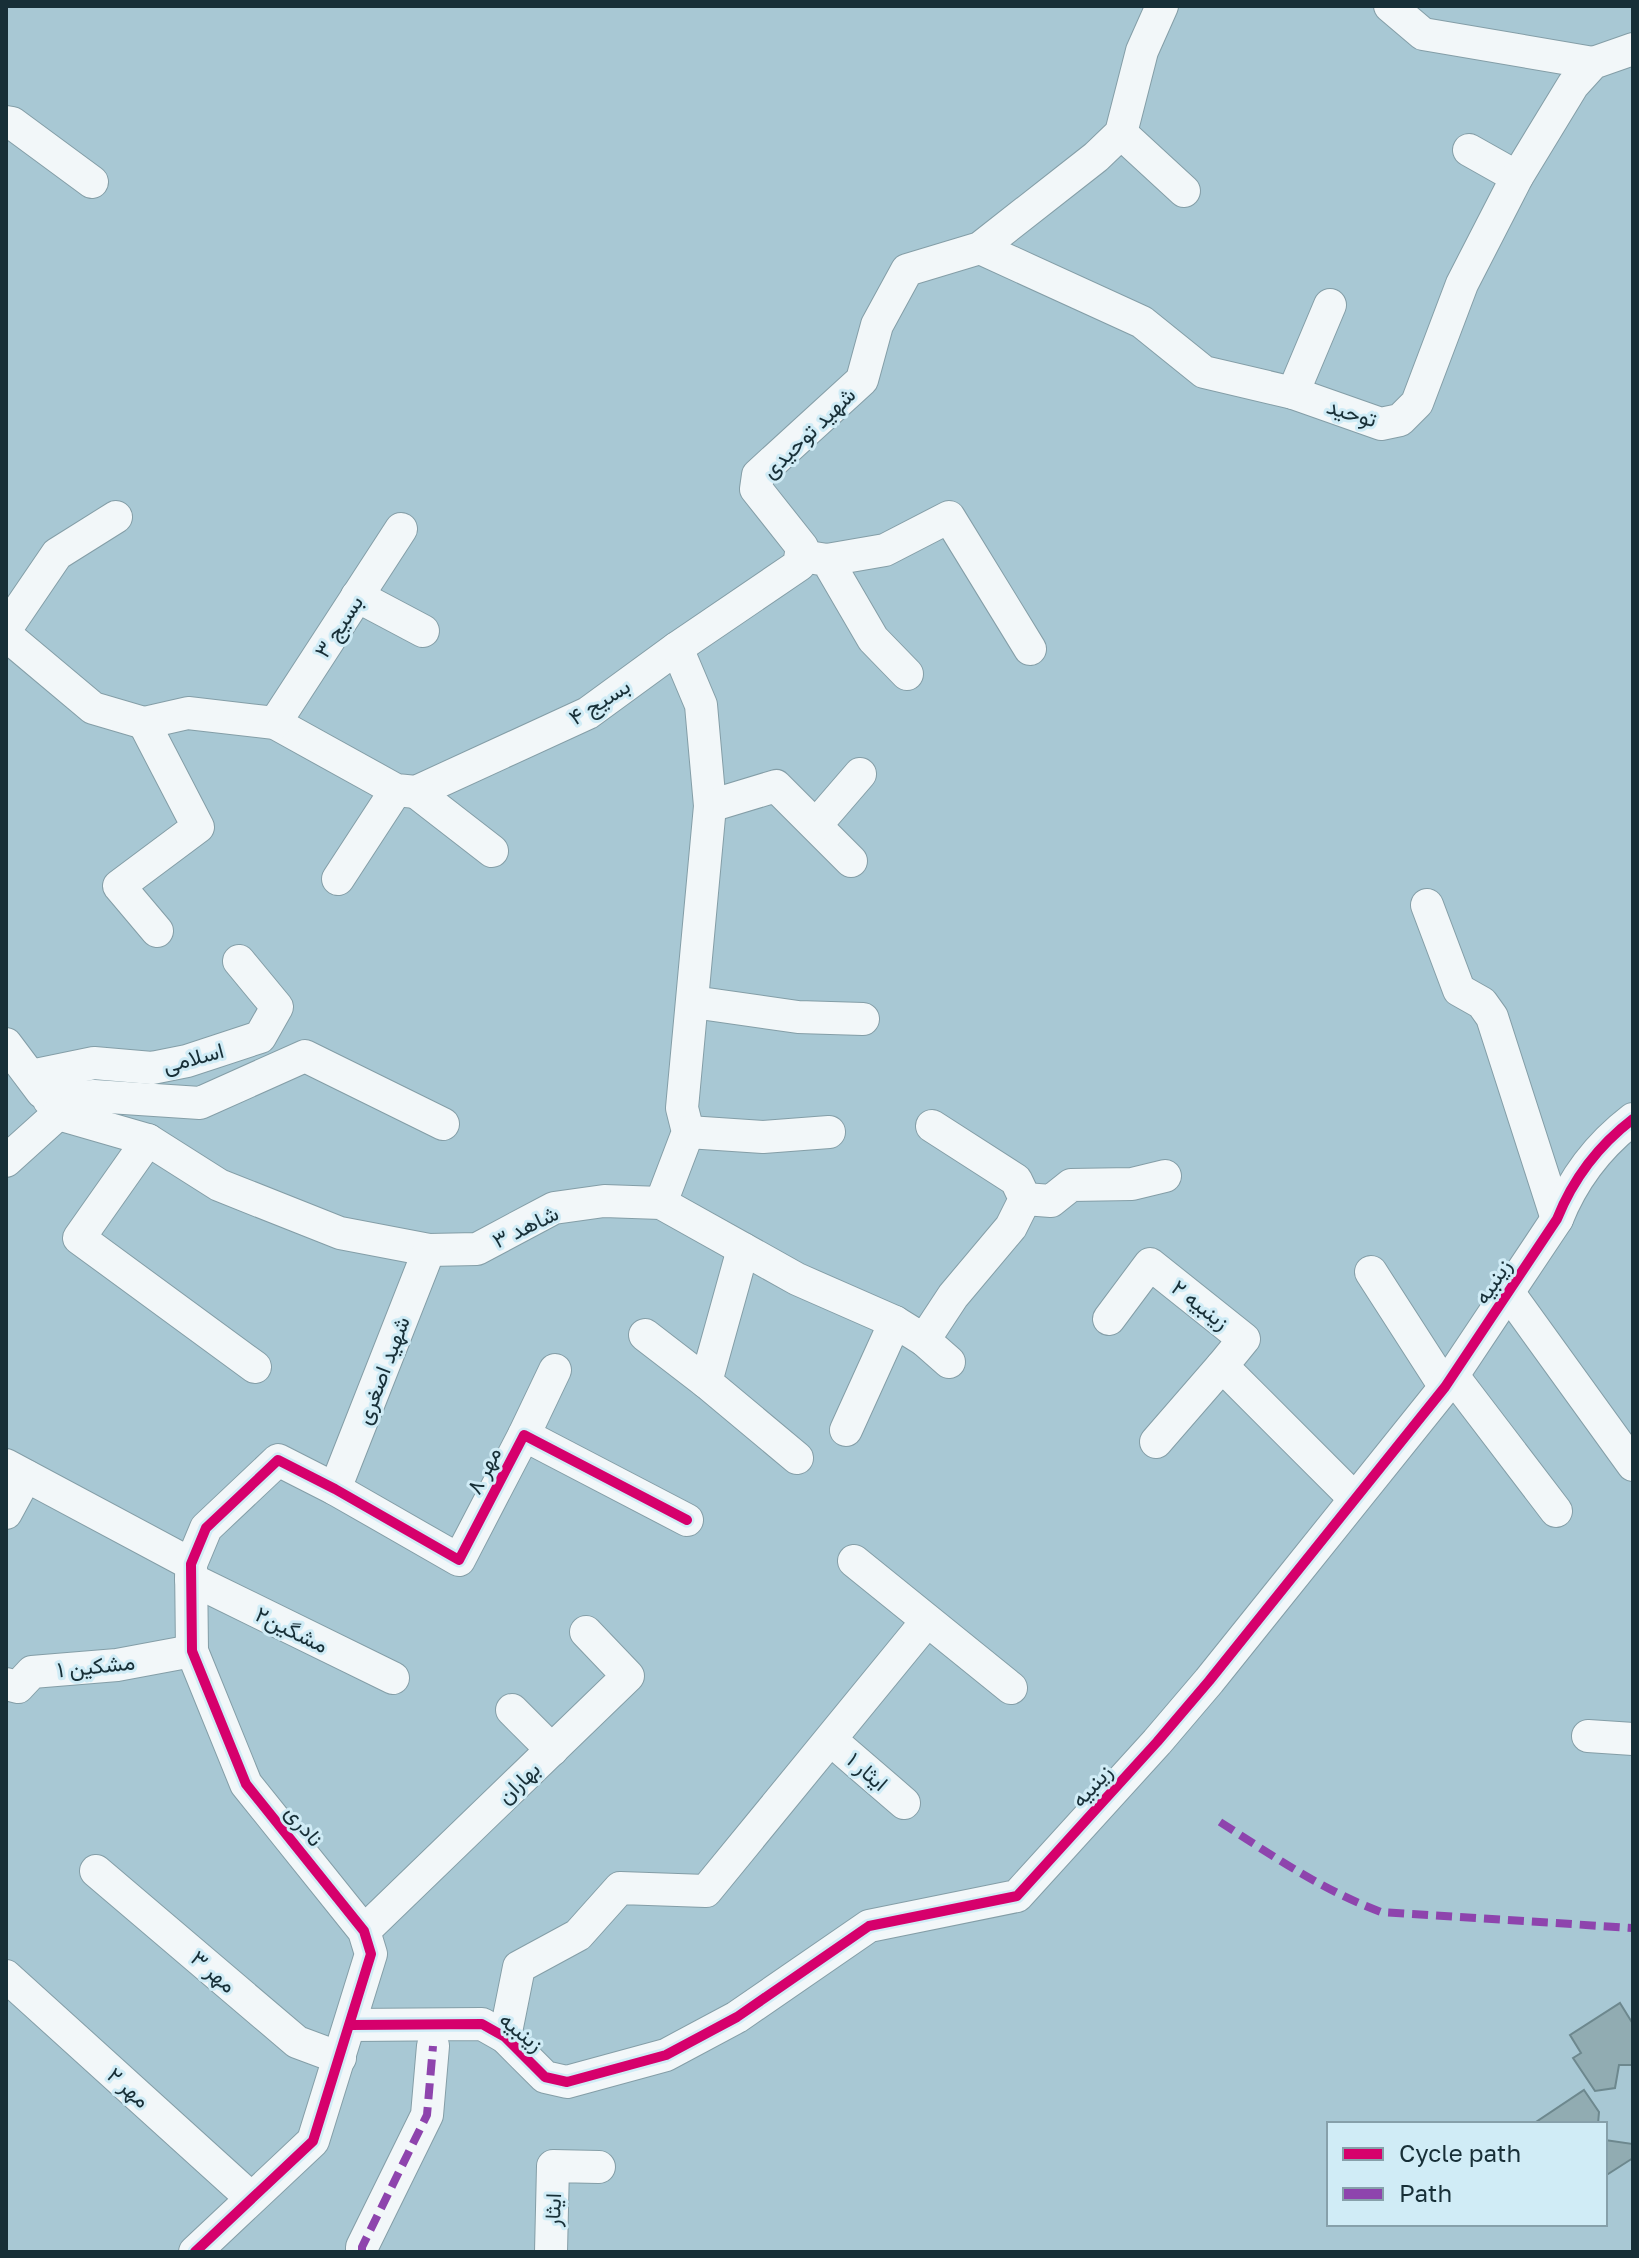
<svg xmlns="http://www.w3.org/2000/svg" width="1639" height="2258" font-family="'Golos Text',Vazirmatn,sans-serif">
<style>
.building{fill:#91acb2;stroke:#6d888e;stroke-width:2}
.lines{fill:none;stroke-linecap:round;stroke-linejoin:round}
.minor-casing{stroke:#849ea7;stroke-width:34}
.minor{stroke:#f2f7f9;stroke-width:32}
.quiet{stroke:#8e44ad;stroke-width:8;stroke-dasharray:16 8;stroke-linecap:butt}
.cycleway-casing{stroke:#d0ecf6;stroke-width:15}
.cycleway{stroke:#d6006c;stroke-width:10}
.labels{text-anchor:middle;dominant-baseline:central;stroke-width:6;stroke-linejoin:round;paint-order:stroke}
.street-label{font-size:22px;fill:#172f37;stroke:#d0ecf6}
</style>
<rect width="100%" height="100%" fill="#a8c8d4"/>
<g class="building">
<polygon points="1620,2003 1633,2024 1633,2065 1619,2065 1615,2088 1595,2091 1573,2058 1581,2053 1570,2035"/>
<polygon points="1584,2090 1599,2112 1598,2124 1533,2124"/>
<polygon points="1605,2140 1633,2144 1633,2158 1605,2176"/>
</g>
<g class="lines">
<defs>
<g id="minor">
<polyline points="1390,6 1423,34 1593,63"/>
<polyline points="6,122 12,123 92,182"/>
<polyline points="1121,133 1184,191"/>
<polyline points="1469,150 1517,177"/>
<polyline points="980,248 1142,322 1204,372 1293,393 1381,424 1400,420 1417,403 1462,284 1517,177 1573,85 1593,63 1633,49"/>
<polyline points="1293,393 1330,305"/>
<polyline points="808,557 827,560 873,639 907,674"/>
<polyline points="827,560 885,550 949,517 1030,649"/>
<polyline points="357,596 423,631"/>
<polyline points="6,629 57,554 116,517"/>
<polyline points="6,635 93,708 144,723 188,713 275,723 396,790 416,792 588,713 677,648 701,705 710,806 682,1108 688,1132 661,1203"/>
<polyline points="677,648 799,565 802,547 756,489 758,475 862,380 877,325 907,270 980,248 1096,157 1121,133 1142,51 1162,6"/>
<polyline points="144,723 198,827 119,886 157,931"/>
<polyline points="275,723 401,529"/>
<polyline points="416,792 492,851"/>
<polyline points="710,806 776,786 851,861"/>
<polyline points="816,825 860,774"/>
<polyline points="338,879 396,790"/>
<polyline points="1427,905 1459,990 1482,1003 1492,1017 1557,1219"/>
<polyline points="693,1002 798,1017 863,1019"/>
<polyline points="6,1044 42,1092"/>
<polyline points="31,1076 94,1063 152,1068 187,1061 260,1037 277,1007 239,961"/>
<polyline points="49,1100 94,1096 200,1103 305,1056 443,1124"/>
<polyline points="58,1114 148,1140 219,1185 340,1233 429,1250 477,1249 554,1208 604,1201 661,1203 797,1279 895,1322 924,1340 953,1296 1011,1227 1025,1199 1016,1180 932,1126"/>
<polyline points="688,1132 763,1137 829,1132"/>
<polyline points="148,1140 79,1238 255,1367"/>
<polyline points="6,1161 58,1114"/>
<polyline points="1025,1199 1051,1201 1071,1185 1132,1184 1165,1176"/>
<polyline points="743,1249 706,1382 797,1458"/>
<polyline points="1371,1272 1445,1387"/>
<polyline points="1508,1292 1633,1465"/>
<polyline points="1109,1319 1150,1264 1244,1339 1222,1366 1354,1498"/>
<polyline points="645,1335 706,1382"/>
<polyline points="924,1340 949,1362"/>
<polyline points="1453,1376 1556,1511"/>
<polyline points="846,1430 895,1322"/>
<polyline points="524,1435 555,1370"/>
<polyline points="1156,1442 1222,1366"/>
<polyline points="6,1465 191,1564"/>
<polyline points="335,1489 429,1250"/>
<polyline points="6,1513 26,1476"/>
<polyline points="854,1561 1011,1688"/>
<polyline points="191,1579 393,1678"/>
<polyline points="6,1684 18,1687 32,1672 117,1665 192,1651"/>
<polyline points="512,1710 552,1750"/>
<polyline points="1588,1736 1633,1739"/>
<polyline points="831,1740 904,1803"/>
<polyline points="96,1871 297,2042 340,2058"/>
<polyline points="364,1931 628,1676 586,1632"/>
<polyline points="6,1976 251,2198"/>
<path d="M351,2025L482,2024L505,2037L545,2077L567,2082L666,2055L737,2017L869,1926L1017,1896L1157,1742L1209,1681L1445,1387L1557,1219C1573,1179 1599,1145 1633,1119"/>
<polyline points="505,2037 519,1967 578,1935 620,1888 706,1891 927,1621"/>
<polyline points="195,2252 313,2141 371,1954 364,1931 246,1784 192,1651 191,1564 206,1528 278,1460 335,1489 459,1560 524,1435 687,1520"/>
<polyline points="362,2252 362,2247 427,2115 433,2046"/>
<polyline points="551,2252 553,2166 599,2167"/>
</g>
</defs>
<use href="#minor" class="minor-casing"/>
<use href="#minor" class="minor"/>
<g class="quiet">
<path d="M1220,1822C1273,1856 1322,1890 1381,1912L1633,1928"/>
<polyline points="362,2252 362,2247 427,2115 433,2046"/>
</g>
<defs>
<g id="cycleway">
<path d="M351,2025L482,2024L505,2037L545,2077L567,2082L666,2055L737,2017L869,1926L1017,1896L1157,1742L1209,1681L1445,1387L1557,1219C1573,1179 1599,1145 1633,1119"/>
<polyline points="195,2252 313,2141 371,1954 364,1931 246,1784 192,1651 191,1564 206,1528 278,1460 335,1489 459,1560 524,1435 687,1520"/>
</g>
</defs>
<use href="#cycleway" class="cycleway-casing"/>
<use href="#cycleway" class="cycleway"/>
</g>
<g class="labels">
<g class="street-label">
<text transform="translate(1352 412) rotate(17)">توحید</text>
<text transform="translate(808 432) rotate(-44)">شهید توحیدی</text>
<text transform="translate(338 626) rotate(-57)">بسیج ۳</text>
<text transform="translate(599 701) rotate(-32)">بسیج ۴</text>
<text transform="translate(193 1057) rotate(-15)">اسلامی</text>
<text transform="translate(525 1226) rotate(-26)">شاهد ۳</text>
<text transform="translate(1492 1281) rotate(-57)">زینبیه</text>
<text transform="translate(1201 1304) rotate(38)">زینبیه ۲</text>
<text transform="translate(382 1370) rotate(-69)">شهید اصغری</text>
<text transform="translate(483 1470) rotate(-63)">مهر ۸</text>
<text transform="translate(292 1629) rotate(26)">مشگین۲</text>
<text transform="translate(96 1665) rotate(-6)">مشکین ۱</text>
<text transform="translate(868 1771) rotate(41)">ایثار ۱</text>
<text transform="translate(518 1782) rotate(-44)">بهاران</text>
<text transform="translate(1091 1785) rotate(-48)">زینبیه</text>
<text transform="translate(305 1825) rotate(51)">نادری</text>
<text transform="translate(214 1971) rotate(41)">مهر ۳</text>
<text transform="translate(522 2031) rotate(39)">زینبیه</text>
<text transform="translate(129 2087) rotate(42)">مهر ۲</text>
<text transform="translate(552 2210) rotate(-88)">ایثار</text>
</g>
</g>
<rect width="1639" height="2258" fill="none" stroke="#172f37" stroke-width="16"/>
<rect x="1327" y="2122" width="280" height="104" fill="#d0ecf6" stroke="#86a0aa" stroke-width="2"/>
<rect x="1343" y="2148" width="40" height="12" fill="#d6006c" stroke="#86a0aa" stroke-width="2"/>
<text x="1399" y="2162" font-size="24" fill="#172f37">Cycle path</text>
<rect x="1343" y="2188" width="40" height="12" fill="#8e44ad" stroke="#86a0aa" stroke-width="2"/>
<text x="1399" y="2202" font-size="24" fill="#172f37">Path</text>
</svg>
